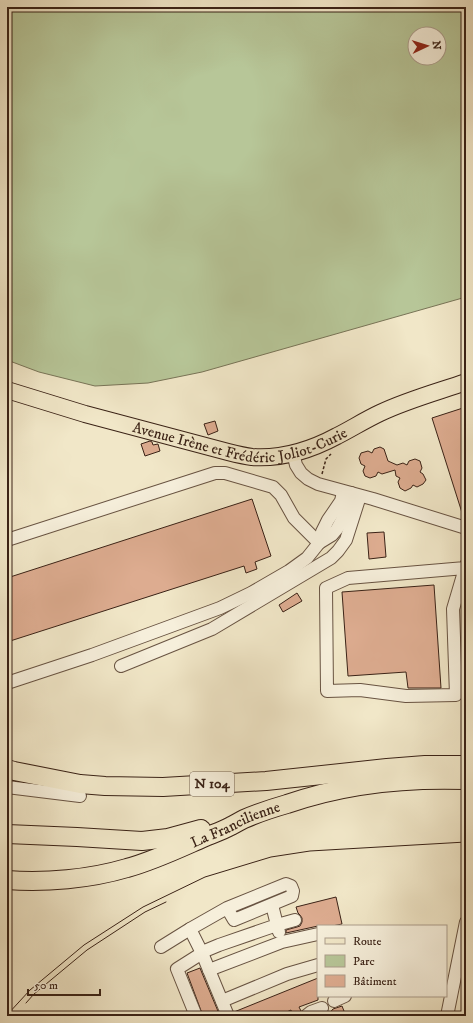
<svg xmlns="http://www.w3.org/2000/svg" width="473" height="1023" font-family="'IM FELL DW Pica',serif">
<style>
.green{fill:#b7c698;stroke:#787457;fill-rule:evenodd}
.building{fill:#ddac90;stroke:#3a2216}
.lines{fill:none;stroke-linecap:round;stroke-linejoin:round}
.minor-casing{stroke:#685342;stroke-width:14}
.major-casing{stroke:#3a2216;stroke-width:18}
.highway-casing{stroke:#3a2216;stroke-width:20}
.path{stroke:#3a2216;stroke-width:1.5;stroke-dasharray:3 2;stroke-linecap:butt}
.minor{stroke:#f6efdb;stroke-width:12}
.major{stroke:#f1e7c8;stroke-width:16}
.highway{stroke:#f1e7c8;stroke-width:18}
.tram{stroke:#3a2216;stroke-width:1}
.labels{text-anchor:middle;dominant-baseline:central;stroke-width:3.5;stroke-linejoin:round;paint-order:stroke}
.shield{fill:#f6efdb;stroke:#726051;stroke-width:1}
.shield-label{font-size:14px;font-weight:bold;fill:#3a2216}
.street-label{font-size:15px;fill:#3a2216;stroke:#f6efdb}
</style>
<rect width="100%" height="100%" fill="#f1e7c8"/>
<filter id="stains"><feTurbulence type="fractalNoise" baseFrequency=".005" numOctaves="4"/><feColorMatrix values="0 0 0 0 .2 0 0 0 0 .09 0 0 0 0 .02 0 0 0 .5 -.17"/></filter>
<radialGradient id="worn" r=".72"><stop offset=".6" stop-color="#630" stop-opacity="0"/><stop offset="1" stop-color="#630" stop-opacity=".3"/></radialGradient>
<path class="green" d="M7,7H466V297L202,372L148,383L95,386L39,372L7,360ZM415,34H439V58H415Z"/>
<g class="building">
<polygon points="466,407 466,518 464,519 432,418"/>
<polygon points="215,421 218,431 208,435 204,424"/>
<polygon points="150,441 152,442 153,445 158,444 160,451 145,456 141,444"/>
<polygon points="380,447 384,449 388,461 397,465 403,463 407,465 409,461 415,459 420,461 422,468 420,472 423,474 426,480 423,484 417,487 413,485 411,488 405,491 400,488 398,482 400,478 396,476 395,470 382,474 378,472 376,476 370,478 365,476 363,471 365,466 361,464 359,458 361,453 368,451 372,453 374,449"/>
<polygon points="252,499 271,556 255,562 257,569 246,573 244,566 7,642 7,578"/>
<polygon points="384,532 386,557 369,559 367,533"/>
<polygon points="434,585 441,688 408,688 406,672 348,676 342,592"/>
<polygon points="297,593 302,601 283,612 279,605"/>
<polygon points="336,897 342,924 332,926 318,926 286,933 286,930 297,927 300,926 302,922 302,918 300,915 298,913 296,907"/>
<polygon points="200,968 202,973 220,1016 203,1016 187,973"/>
<polygon points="318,978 318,1000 299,1007 301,1011 299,1014 293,1016 291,1010 278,1016 235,1016 234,1012"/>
<polygon points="342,1006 346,1016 327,1016 333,1009"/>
</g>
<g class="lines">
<defs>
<g id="minor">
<polyline points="293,453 296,465 301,473 308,479 318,484 373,499 466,528"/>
<polyline points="7,540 215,473 225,473 273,487 281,495 294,518 319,543"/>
<polyline points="319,543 322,532 328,520 341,501 343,492"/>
<polyline points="465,568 348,578 326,588 327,691 360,690 406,696 456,695 453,609 466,565"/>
<polyline points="121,666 212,629 331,558 338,551 346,540 360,496"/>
<polyline points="7,683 92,655 220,608 251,593 289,571 307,558 319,543 332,535 337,529 342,520 351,493"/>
<polyline points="7,787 80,796"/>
<polyline points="190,929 202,953 228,1016"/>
<polyline points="279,932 277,925 295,920"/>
<polyline points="161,947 190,929 227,908 286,884 291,886 293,891 292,896 234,920 227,908"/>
<polyline points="209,970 282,942 318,934"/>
<polyline points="222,1001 287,974 318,965"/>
<polyline points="334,1001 345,996"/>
<polyline points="196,1016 177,969 207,950 219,945 277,925 272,905"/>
<polyline points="306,1016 311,1012 322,1008"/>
<polyline points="447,1016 466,922"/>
</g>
<g id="major">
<path id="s1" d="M7,390L85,414L228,452C236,454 244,456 252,457C281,459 311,450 337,436C351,429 365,420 380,413C407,400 437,392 466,382"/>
</g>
<g id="highway">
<polyline points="7,769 14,771 80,784 105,786 163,787 266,781 387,768 425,765 466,765"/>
<polyline points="7,834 77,837 142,841 168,838 201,829"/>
<path id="s2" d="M7,880C45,883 90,879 127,868C153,861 178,849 203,838C212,834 222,831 231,826C235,824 240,821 244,819C258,813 273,808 287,804C344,784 406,778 466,780"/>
</g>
</defs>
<use href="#minor" class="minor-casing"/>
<use href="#major" class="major-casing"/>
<use href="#highway" class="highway-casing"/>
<polyline class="path" points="322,474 326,459 331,454"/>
<use href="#minor" class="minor"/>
<use href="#major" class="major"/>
<use href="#highway" class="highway"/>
<g class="tram">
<polyline points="26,1003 34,994 87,950 145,912 166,902"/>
<polyline points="7,1015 30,990 84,945 143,907 205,877 271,857 310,851 466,842"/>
</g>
</g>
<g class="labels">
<rect class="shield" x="190" y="772" width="44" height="24" rx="3"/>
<g class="shield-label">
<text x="212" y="784">N 104</text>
</g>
<g class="street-label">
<text stroke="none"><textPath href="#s1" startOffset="242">Avenue Irène et Frédéric Joliot-Curie</textPath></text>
<text stroke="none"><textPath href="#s2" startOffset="238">La Francilienne</textPath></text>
</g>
</g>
<rect width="473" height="1023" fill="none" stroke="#f1e7c8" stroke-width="24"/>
<rect x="8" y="8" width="457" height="1007" fill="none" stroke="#3a2216" stroke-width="2"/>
<rect x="12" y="12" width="449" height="999" fill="none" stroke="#3a2216"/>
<rect x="317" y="925" width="130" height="72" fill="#f6efdb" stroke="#ab9d8c"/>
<rect x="325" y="938" width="20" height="6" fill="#f1e7c8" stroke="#ab9d8c"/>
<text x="353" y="945" font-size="12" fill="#3a2216">Route</text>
<rect x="325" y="955" width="20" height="12" fill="#b7c698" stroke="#ab9d8c"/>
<text x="353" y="965" font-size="12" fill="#3a2216">Parc</text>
<rect x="325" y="975" width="20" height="12" fill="#ddac90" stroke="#ab9d8c"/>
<text x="353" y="985" font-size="12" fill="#3a2216">Bâtiment</text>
<g transform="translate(427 46) rotate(86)"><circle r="19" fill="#f6efdb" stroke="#ab9d8c"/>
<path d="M0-3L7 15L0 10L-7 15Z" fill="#8f2418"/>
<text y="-6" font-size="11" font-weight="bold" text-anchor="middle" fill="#3a2216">N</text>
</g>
<path d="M28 989v6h72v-6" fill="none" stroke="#3a2216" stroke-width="2"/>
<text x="34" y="989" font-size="12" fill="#3a2216" stroke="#f6efdb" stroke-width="3" paint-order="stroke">50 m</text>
<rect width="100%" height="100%" filter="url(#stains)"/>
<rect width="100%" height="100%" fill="url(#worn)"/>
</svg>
